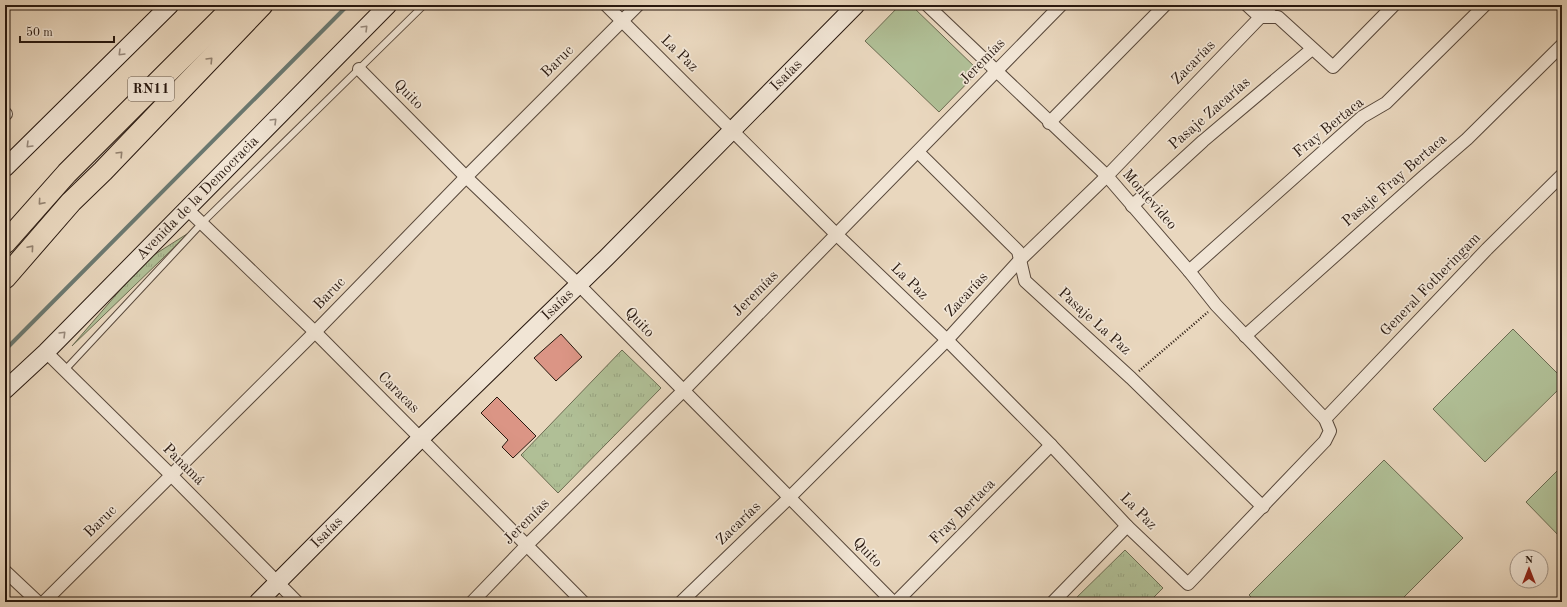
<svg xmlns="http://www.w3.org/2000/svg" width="1567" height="607" font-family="'Old Standard TT',serif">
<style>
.grass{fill:url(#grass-tufts);stroke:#6c6c52}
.pitch{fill:#b0bf96;stroke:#6c6c52}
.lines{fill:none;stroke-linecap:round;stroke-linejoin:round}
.stream{stroke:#6b7971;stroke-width:4}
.building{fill:#db9585;stroke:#28180f}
.lane-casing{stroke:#58483b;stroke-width:8}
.street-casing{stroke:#58483b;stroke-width:14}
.secondary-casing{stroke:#28180f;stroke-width:19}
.highway-casing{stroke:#28180f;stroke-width:23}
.path{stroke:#28180f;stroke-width:2.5;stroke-dasharray:1 2;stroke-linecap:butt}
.lane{stroke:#f1e5d5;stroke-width:6}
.street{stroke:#f1e5d5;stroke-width:12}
.secondary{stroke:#f1e5d5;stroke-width:17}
.highway{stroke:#e9d7be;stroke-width:21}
.oneway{stroke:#97897c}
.oneway2{stroke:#92816f}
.labels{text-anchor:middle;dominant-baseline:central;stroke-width:3.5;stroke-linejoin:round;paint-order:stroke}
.shield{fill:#f1e5d5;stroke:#64564a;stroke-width:1}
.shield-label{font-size:14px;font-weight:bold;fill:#28180f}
.street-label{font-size:15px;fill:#28180f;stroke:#f1e5d5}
</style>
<defs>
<pattern id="grass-tufts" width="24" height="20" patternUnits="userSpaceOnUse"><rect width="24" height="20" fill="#b0bf96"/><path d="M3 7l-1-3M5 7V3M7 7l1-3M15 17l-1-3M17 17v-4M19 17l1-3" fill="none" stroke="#97a380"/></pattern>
</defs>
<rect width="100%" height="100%" fill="#e9d7be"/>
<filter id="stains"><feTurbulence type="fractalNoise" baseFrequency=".005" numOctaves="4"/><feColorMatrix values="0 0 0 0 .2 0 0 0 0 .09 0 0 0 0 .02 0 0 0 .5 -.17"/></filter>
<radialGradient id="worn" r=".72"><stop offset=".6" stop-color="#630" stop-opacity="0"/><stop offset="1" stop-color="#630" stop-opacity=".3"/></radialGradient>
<g class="grass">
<polygon points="190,232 72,346 146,260"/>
<polygon points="622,350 661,388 558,493 521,455"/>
<polygon points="1125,550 1163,588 1149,602 1072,602"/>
</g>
<g class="pitch">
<polygon points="900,5 911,5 979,71 939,112 865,41"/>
<polygon points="1513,329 1562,378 1562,386 1485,462 1433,409"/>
<polygon points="1384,460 1463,538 1399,602 1256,602 1249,595"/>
<polygon points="1562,466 1562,539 1526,502"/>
</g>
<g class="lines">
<polyline class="stream" points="5,350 348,5"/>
</g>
<g class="building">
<polygon points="561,334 582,357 556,381 534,358"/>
<polygon points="497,397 536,436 513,458 502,447 508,440 481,413"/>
</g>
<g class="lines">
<defs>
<polyline id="lane" points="64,371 202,223 424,5"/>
<g id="street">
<polyline points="606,5 837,235 947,340 1051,445 1127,526 1188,584 1325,441 1330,431 1325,419 1216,305 1189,271 1107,176 927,5"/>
<polyline points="1247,5 1260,17 1278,17 1333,67 1394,5"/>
<polyline points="359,69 466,177 579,285 893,602"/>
<polyline points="5,113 6,114"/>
<polyline points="1049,123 1165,5"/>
<polyline points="918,152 1018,251 1025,281 1131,378 1263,507"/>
<polyline points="1132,206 1203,141 1312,49"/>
<polyline points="187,209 315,332 583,602"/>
<polyline points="1189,271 1362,117 1386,103 1485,5"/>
<polyline points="1245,336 1423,177 1467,139 1562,45"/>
<polyline points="46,352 171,475 297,602"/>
<polyline points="1325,419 1487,249 1562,175"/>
<polyline points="5,571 38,602"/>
<polyline points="44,602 315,332 466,177 638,5"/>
<polyline points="472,602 527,545 683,391 1061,5"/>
<polyline points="681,602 790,497 947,340 1019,261 1107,176 1272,5"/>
<polyline points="896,602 1051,445"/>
<polyline points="1053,602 1127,526"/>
</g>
<g id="secondary">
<polyline points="5,168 170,5"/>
<path id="s1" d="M5,390L46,352L388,5"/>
<path id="s2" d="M258,602L421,438L606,258L856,5"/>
</g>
<g id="highway">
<polyline points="5,243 67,173 235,5"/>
<polyline points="5,278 71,202 103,171 262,5"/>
</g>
</defs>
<use href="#lane" class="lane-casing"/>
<use href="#street" class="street-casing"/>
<use href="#secondary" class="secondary-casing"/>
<use href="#highway" class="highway-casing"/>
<polyline class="path" points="1139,371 1208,312"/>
<use href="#lane" class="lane"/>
<use href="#street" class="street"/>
<use href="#secondary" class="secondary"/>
<use href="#highway" class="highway"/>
</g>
<defs><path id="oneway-chevron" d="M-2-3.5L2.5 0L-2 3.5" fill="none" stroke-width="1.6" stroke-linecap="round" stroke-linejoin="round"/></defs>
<g class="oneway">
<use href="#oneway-chevron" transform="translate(365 28) rotate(-45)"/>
<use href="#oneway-chevron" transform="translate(121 53) rotate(135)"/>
<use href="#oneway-chevron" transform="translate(274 121) rotate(-45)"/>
<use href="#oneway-chevron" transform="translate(29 145) rotate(135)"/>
<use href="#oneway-chevron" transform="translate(63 334) rotate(-45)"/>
</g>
<g class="oneway2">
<use href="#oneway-chevron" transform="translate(210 60) rotate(-46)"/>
<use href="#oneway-chevron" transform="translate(120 154) rotate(-46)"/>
<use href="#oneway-chevron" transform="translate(41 202) rotate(131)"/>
<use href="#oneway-chevron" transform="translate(31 248) rotate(-49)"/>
</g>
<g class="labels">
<rect class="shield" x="128" y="77" width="46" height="24" rx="3"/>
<g class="shield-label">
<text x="151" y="89">RN11</text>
</g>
<g class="street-label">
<text transform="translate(679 54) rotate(44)">La Paz</text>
<text transform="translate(558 62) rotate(-45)">Baruc</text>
<text transform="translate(983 62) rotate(-46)">Jeremías</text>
<text transform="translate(1194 63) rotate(-46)">Zacarías</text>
<text stroke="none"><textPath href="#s2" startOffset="746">Isaías</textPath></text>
<text transform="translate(408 95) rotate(45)">Quito</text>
<text transform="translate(1210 114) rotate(-41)">Pasaje Zacarías</text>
<text transform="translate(1329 128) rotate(-39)">Fray Bertaca</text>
<text transform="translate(1395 181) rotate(-41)">Pasaje Fray Bertaca</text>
<text stroke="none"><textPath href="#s1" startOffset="272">Avenida de la Democracia</textPath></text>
<text transform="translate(1149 200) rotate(49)">Montevideo</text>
<text transform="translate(909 282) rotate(44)">La Paz</text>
<text transform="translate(1431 285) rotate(-46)">General Fotheringam</text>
<text transform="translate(330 294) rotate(-46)">Baruc</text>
<text transform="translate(756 294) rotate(-45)">Jeremías</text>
<text transform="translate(967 295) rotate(-47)">Zacarías</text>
<text stroke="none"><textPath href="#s2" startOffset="422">Isaías</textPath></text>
<text transform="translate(1094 322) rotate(42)">Pasaje La Paz</text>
<text transform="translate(639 323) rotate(46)">Quito</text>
<text transform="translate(398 393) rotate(45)">Caracas</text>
<text transform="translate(183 465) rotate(45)">Panamá</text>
<text transform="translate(963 512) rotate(-45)">Fray Bertaca</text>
<text transform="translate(1138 512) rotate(45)">La Paz</text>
<text transform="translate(101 522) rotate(-45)">Baruc</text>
<text transform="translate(527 522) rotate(-45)">Jeremías</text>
<text transform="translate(739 524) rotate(-44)">Zacarías</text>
<text stroke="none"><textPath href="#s2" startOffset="98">Isaías</textPath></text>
<text transform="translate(867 553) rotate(46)">Quito</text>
</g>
</g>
<rect width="1567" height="607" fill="none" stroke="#e9d7be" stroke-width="20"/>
<rect x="6" y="6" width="1555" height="595" fill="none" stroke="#28180f" stroke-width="2"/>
<rect x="10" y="10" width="1547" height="587" fill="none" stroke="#28180f"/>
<g transform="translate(1529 569)"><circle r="19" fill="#f1e5d5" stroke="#a19386"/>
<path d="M0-3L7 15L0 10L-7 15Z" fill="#8f2418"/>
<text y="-6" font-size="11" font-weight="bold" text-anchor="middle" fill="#28180f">N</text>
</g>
<path d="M20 36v6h94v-6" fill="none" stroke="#28180f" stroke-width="2"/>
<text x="26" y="36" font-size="12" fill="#28180f" stroke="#f1e5d5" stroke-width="3" paint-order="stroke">50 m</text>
<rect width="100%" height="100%" filter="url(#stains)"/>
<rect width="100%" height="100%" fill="url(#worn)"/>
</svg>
